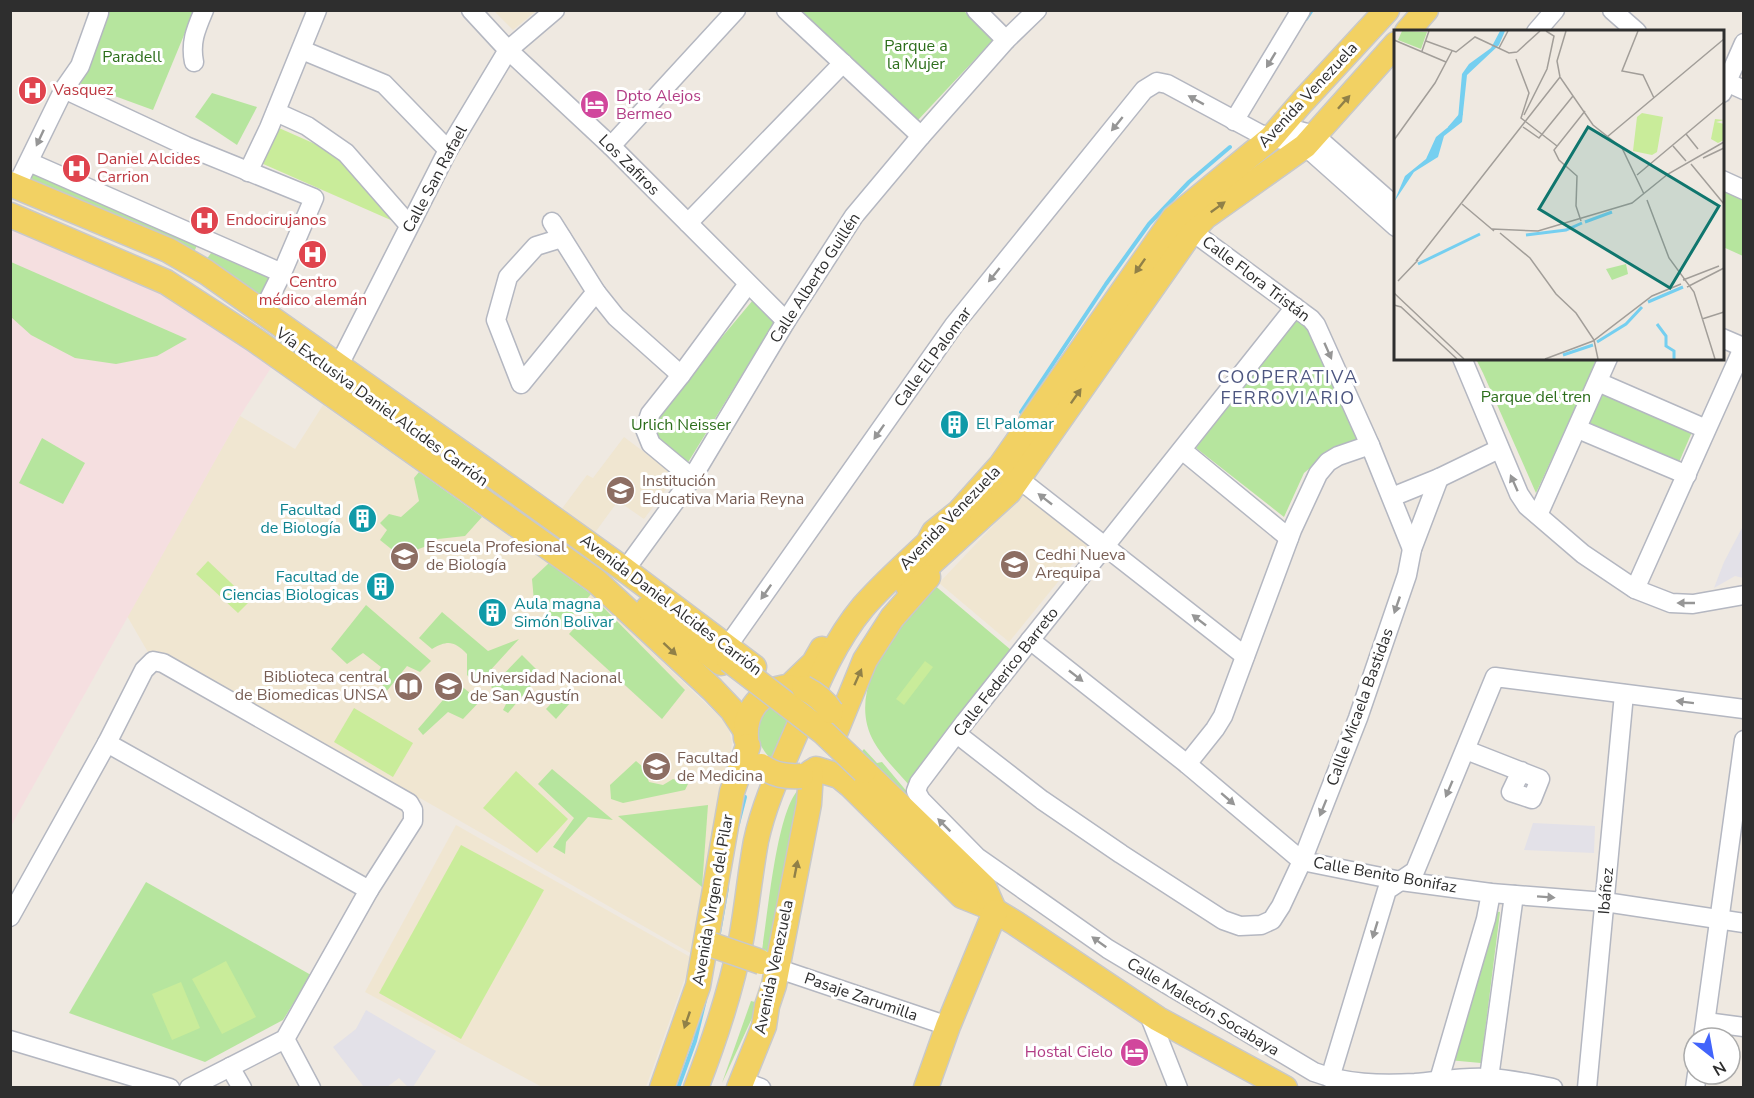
<svg xmlns="http://www.w3.org/2000/svg" width="1754" height="1098" font-family="'Nunito Sans',sans-serif">
<style>
.industrial{fill:#e3e1e8}
.education{fill:#f0e6d1}
.medical{fill:#f5dfe0}
.green{fill:#b6e59e}
.pitch{fill:#c9ec9a}
.lines{fill:none;stroke-linecap:round;stroke-linejoin:round}
.stream{stroke:#75cff0;stroke-width:4}
.minor-casing{stroke:#b4b7c1;stroke-width:21}
.major-casing{stroke:#c9c9c9;stroke-width:27}
.minor{stroke:#fff;stroke-width:18}
.major{stroke:#f2d163;stroke-width:24}
.major-bridge-casing{stroke:#c9c9c9;stroke-width:27;stroke-linecap:butt}
.major-bridge{stroke:#f2d163;stroke-width:24}
.oneway{fill:#969696}
.oneway2{fill:#908048}
.labels{text-anchor:middle;dominant-baseline:central;stroke-width:6;stroke-linejoin:round;paint-order:stroke}
.park-label{font-size:16px;fill:#2c6e1b;stroke:#fff}
.health-label{font-size:16px;fill:#be3a42;stroke:#fff;text-anchor:start}
.street-label{font-size:16px;fill:#2e2e2e;stroke:#fff}
.hotel-label{font-size:16px;fill:#b23c85;stroke:#fff;text-anchor:start}
.culture-label{font-size:16px;fill:#0d838f;stroke:#fff;text-anchor:start}
.education-label{font-size:16px;fill:#785e54;stroke:#fff;text-anchor:start}
.neighbourhood-label{font-size:18px;letter-spacing:1.5px;fill:#4d5680;stroke:#fff}
.inset-river{fill:none;stroke:#75cff0;stroke-width:3}
.inset-road{fill:none;stroke:#a29e99;stroke-width:1.5}
.view{fill:#0f766e;fill-opacity:0.15;stroke:#0f766e;stroke-width:3}
.inset-edge{fill:none;stroke:#2e2e2e;stroke-width:3}
</style>
<rect width="100%" height="100%" fill="#efe9e1"/>
<g class="industrial">
<polygon points="1743,526 1743,578 1735,576 1714,588 1724,562"/>
<polygon points="1533,823 1595,826 1594,853 1524,850"/>
<polygon points="366,1010 436,1051 413,1087 408,1087 399,1078 387,1087 364,1087 333,1047 356,1029"/>
</g>
<g class="education">
<polygon points="494,11 536,11 513,30"/>
<polygon points="323,405 591,594 724,721 729,730 732,743 698,933 692,954 420,798 416,805 149,654 127,616 240,416 295,449"/>
<polygon points="624,437 676,476 644,519 618,501 591,538 558,514 587,475 593,478"/>
<polygon points="1025,492 1087,546 1009,642 939,583"/>
<polygon points="456,825 692,958 646,1087 542,1087 365,992"/>
</g>
<polygon class="medical" points="11,229 30,233 156,286 276,360 240,416 11,826"/>
<g class="green">
<polygon points="109,11 194,11 153,110 79,83"/>
<polygon points="799,11 964,11 994,39 918,120"/>
<polygon points="212,93 257,107 237,145 195,117"/>
<polygon points="32,174 95,198 197,245 193,255 28,184"/>
<polygon points="1722,189 1743,198 1743,256 1723,247"/>
<polygon points="211,253 272,279 263,299 204,263"/>
<polygon points="11,262 187,339 157,356 116,364 75,358 31,335 11,317"/>
<path d="M753,300L775,321L687,464C670,450 650,440 656,416Z"/>
<polygon points="1296,317 1315,333 1364,437 1329,452 1304,473 1284,517 1196,448"/>
<polygon points="274,337 307,356 373,402 369,408 305,363"/>
<polygon points="1476,359 1598,359 1536,493 1483,373"/>
<polygon points="1604,392 1692,432 1679,462 1589,424"/>
<polygon points="42,438 85,463 63,504 19,483"/>
<polygon points="419,472 482,517 465,536 438,539 424,547 400,556 380,540 387,530 380,523 389,514 401,517 419,501 414,478"/>
<polygon points="549,563 591,594 562,628 534,601 532,579"/>
<path d="M933,584L1011,650L909,785C897,771 883,758 874,742C843,687 901,624 933,584Z"/>
<polygon points="598,602 685,690 662,719 569,634"/>
<polygon points="366,605 431,661 420,672 407,666 382,697 379,694 383,685 374,679 381,667 363,653 347,664 331,649"/>
<path d="M442,612L488,651L519,639L477,685L467,675V654C454,641 448,640 432,649L419,638Z"/>
<polygon points="522,655 541,674 508,713 503,710 507,702 491,687"/>
<polygon points="450,677 480,701 463,719 448,712 423,735 418,729 443,700 437,689"/>
<polygon points="560,694 570,703 556,719 546,709"/>
<path d="M797,696L775,762C752,746 751,712 778,700C784,698 791,697 797,696Z"/>
<polygon points="864,749 877,763 882,762 935,825 856,758"/>
<polygon points="636,761 643,767 649,782 663,785 673,779 688,784 685,790 623,803 611,799 610,785"/>
<polygon points="552,769 613,820 588,817 566,842 565,854 553,847 574,818 538,784"/>
<path d="M798,790H801L772,952L762,950C768,914 776,815 798,790Z"/>
<polygon points="708,805 702,887 618,816"/>
<polygon points="146,882 311,975 283,1020 205,1062 69,1013"/>
<polygon points="1492,911 1500,912 1481,1063 1448,1060"/>
<polygon points="751,1001 759,1003 722,1083"/>
</g>
<g class="pitch">
<polygon points="279,128 331,151 402,225 261,163"/>
<polygon points="208,561 250,601 238,613 196,574"/>
<polygon points="925,661 933,667 904,705 896,699"/>
<polygon points="354,708 413,743 393,777 334,742"/>
<polygon points="516,771 568,819 537,853 483,808"/>
<polygon points="461,845 544,890 461,1039 379,993"/>
<polygon points="226,961 256,1017 222,1034 192,979"/>
<polygon points="181,982 200,1028 172,1040 152,994"/>
</g>
<g class="lines">
<g class="stream">
<polyline points="1306,19 1312,10"/>
<polyline points="1021,412 1106,284 1149,224 1189,182 1230,147"/>
<polyline points="738,824 745,797"/>
<polyline points="718,939 727,888"/>
<polyline points="678,1088 695,1041 705,1000"/>
</g>
<defs>
<g id="minor">
<polyline points="471,10 508,50 611,146 786,321"/>
<polyline points="786,10 921,136"/>
<polyline points="976,10 1006,40"/>
<polyline points="1612,10 1637,32"/>
<polyline points="1536,32 1555,10"/>
<polyline points="302,50 384,84 448,150"/>
<path d="M194,62C190,42 196,29 204,10"/>
<polyline points="1722,80 1744,90"/>
<polyline points="64,89 186,146 314,198 282,273 263,311"/>
<polyline points="1722,93 1744,43"/>
<polyline points="276,112 307,126 346,153 409,225"/>
<polyline points="1234,121 1301,10"/>
<polyline points="1281,126 1314,135 1396,207"/>
<polyline points="611,146 736,10"/>
<polyline points="29,162 282,273"/>
<polyline points="248,172 269,128 317,10"/>
<polyline points="1722,180 1744,190"/>
<polyline points="16,187 64,89 80,66 99,13"/>
<polyline points="552,222 596,292 616,317 681,375"/>
<polyline points="688,223 843,63"/>
<polyline points="1182,224 1311,319 1316,325 1370,445 1412,549"/>
<polyline points="562,238 536,246 508,277 496,320 521,384 596,292"/>
<path d="M1295,307L965,722L919,783L916,791L921,800L977,857L1108,949L1314,1072C1346,1084 1380,1085 1415,1083C1440,1081 1464,1076 1489,1078C1510,1079 1532,1084 1553,1088"/>
<polyline points="1722,338 1743,347"/>
<polyline points="1462,358 1519,494 1527,506 1583,554 1635,589 1671,603 1693,604 1744,595"/>
<polyline points="339,365 448,150 508,50 555,10"/>
<polyline points="1598,382 1706,429"/>
<polyline points="1578,429 1687,475"/>
<polyline points="1182,450 1289,538"/>
<polyline points="1010,472 1245,656"/>
<polyline points="692,478 651,444 645,429 650,414 681,375 748,284"/>
<polyline points="1392,497 1439,478 1499,449"/>
<polyline points="1538,515 1608,358"/>
<polyline points="625,570 692,478 786,321 854,216 921,136 1006,40 1037,10"/>
<polyline points="1635,589 1744,346"/>
<polyline points="1030,640 1187,764 1302,861 1401,881 1491,893 1605,902 1744,923"/>
<polyline points="727,647 954,325 1144,90 1157,82 1167,84 1260,134 1305,146 1396,227"/>
<polyline points="957,734 1042,800 1121,854 1223,920 1240,926 1261,925 1272,920 1281,906 1302,861 1358,718 1407,575 1412,549 1439,478"/>
<polyline points="107,743 369,890"/>
<polyline points="1466,750 1540,779 1532,799 1511,792 1521,771"/>
<polyline points="1187,764 1215,729 1223,716 1292,530 1318,474 1328,462 1338,456 1370,445"/>
<polyline points="10,917 107,743 144,670 153,661 163,663 409,803 413,810 413,821 369,890 285,1039 189,1088"/>
<polyline points="776,968 948,1026"/>
<polyline points="1148,1012 1178,1088"/>
<polyline points="1706,1022 1744,1027"/>
<polyline points="1703,1038 1744,740"/>
<polyline points="285,1039 311,1088"/>
<polyline points="10,1040 170,1088"/>
<polyline points="230,1067 242,1088"/>
<polyline points="1330,1078 1387,890 1415,871 1495,677 1744,709"/>
<polyline points="1489,1078 1514,895"/>
<polyline points="1439,1080 1486,919 1491,893"/>
<polyline points="742,1081 761,1088"/>
<polyline points="1587,1088 1624,694"/>
<polyline points="1695,1088 1697,1074"/>
</g>
<g id="major">
<polyline points="1407,32 1426,10"/>
<polyline points="10,184 168,250 206,272 480,466 625,570 754,667"/>
<polyline points="10,215 166,282 255,340 596,581 712,689 732,710 745,730"/>
<polyline points="907,585 1009,492 1192,231 1205,217 1305,146 1396,44"/>
<polyline points="648,608 721,663"/>
<polyline points="790,686 814,663 822,649"/>
<polyline points="836,731 865,660 892,618 928,577"/>
<path d="M746,738C744,711 761,689 789,687"/>
<polyline points="816,769 839,776 850,785 962,896 987,906 1015,923 1158,1019 1285,1088"/>
<polyline points="864,771 984,887 995,912"/>
<polyline points="662,1088 698,986 732,792 748,746"/>
<path d="M696,1088C715,1039 731,991 741,940C747,907 750,874 756,841C764,804 780,770 795,735C814,691 832,644 863,607C883,584 906,564 928,543L934,532L959,512L1001,465L1174,218L1271,138L1302,102L1387,10"/>
<polyline points="739,1088 764,1026 767,1006 774,985 809,804 811,772"/>
<polyline points="926,1088 948,1026 995,912"/>
</g>
</defs>
<use href="#minor" class="minor-casing"/>
<use href="#major" class="major-casing"/>
<use href="#minor" class="minor"/>
<use href="#major" class="major"/>
<defs>
<g id="major-bridge">
<polyline points="729,660 823,732 864,771"/>
<path d="M804,688C816,694 824,700 831,711"/>
<path d="M761,766C775,775 785,777 801,776"/>
<polyline points="712,945 761,962"/>
</g>
</defs>
<use href="#major-bridge" class="major-bridge-casing"/>
<use href="#major-bridge" class="major-bridge"/>
</g>
<defs><path id="oneway-solid" d="M-6-.8H1V-3.2L6.5 0L1 3.2V.8H-6Z" transform="scale(1.5)"/></defs>
<g class="oneway">
<use href="#oneway-solid" transform="translate(1271 60) rotate(121)"/>
<use href="#oneway-solid" transform="translate(1196 100) rotate(-151)"/>
<use href="#oneway-solid" transform="translate(1117 124) rotate(129)"/>
<use href="#oneway-solid" transform="translate(40 138) rotate(115)"/>
<use href="#oneway-solid" transform="translate(994 275) rotate(129)"/>
<use href="#oneway-solid" transform="translate(1328 351) rotate(66)"/>
<use href="#oneway-solid" transform="translate(879 432) rotate(125)"/>
<use href="#oneway-solid" transform="translate(1514 483) rotate(-114)"/>
<use href="#oneway-solid" transform="translate(1045 499) rotate(-142)"/>
<use href="#oneway-solid" transform="translate(766 592) rotate(125)"/>
<use href="#oneway-solid" transform="translate(1686 603) rotate(180)"/>
<use href="#oneway-solid" transform="translate(1397 605) rotate(109)"/>
<use href="#oneway-solid" transform="translate(1199 620) rotate(-142)"/>
<use href="#oneway-solid" transform="translate(1076 676) rotate(38)"/>
<use href="#oneway-solid" transform="translate(1685 702) rotate(-173)"/>
<use href="#oneway-solid" transform="translate(1449 789) rotate(113)"/>
<use href="#oneway-solid" transform="translate(1228 799) rotate(41)"/>
<use href="#oneway-solid" transform="translate(1323 808) rotate(112)"/>
<use href="#oneway-solid" transform="translate(944 825) rotate(-135)"/>
<use href="#oneway-solid" transform="translate(1546 897) rotate(4)"/>
<use href="#oneway-solid" transform="translate(1375 930) rotate(107)"/>
<use href="#oneway-solid" transform="translate(1099 942) rotate(-144)"/>
</g>
<g class="oneway2">
<use href="#oneway-solid" transform="translate(1344 102) rotate(-48)"/>
<use href="#oneway-solid" transform="translate(1218 207) rotate(-36)"/>
<use href="#oneway-solid" transform="translate(1140 266) rotate(125)"/>
<use href="#oneway-solid" transform="translate(1076 396) rotate(-55)"/>
<use href="#oneway-solid" transform="translate(670 649) rotate(43)"/>
<use href="#oneway-solid" transform="translate(858 677) rotate(-66)"/>
<use href="#oneway-solid" transform="translate(796 869) rotate(-79)"/>
<use href="#oneway-solid" transform="translate(687 1020) rotate(109)"/>
</g>
<defs>
<symbol id="hospital-disc" viewBox="-11 -11 22 22"><circle r="9.5" fill="#e0444e" stroke="#fff"/><path d="M-5-5h3v3.5h4V-5h3V5h-3V1.5h-4V5h-3Z" fill="#fff"/></symbol>
<symbol id="hotel-disc" viewBox="-11 -11 22 22"><circle r="9.5" fill="#d1479c" stroke="#fff"/><path d="M-6-4.5h1.5V1H6V5H4.5V3h-9V5H-6ZM-4 0a1.8 1.8 0 1 1 3.6 0ZM.5 0V-2.5h3Q6-2.5 6 0Z" fill="#fff"/></symbol>
<symbol id="building-disc" viewBox="-11 -11 22 22"><circle r="9.5" fill="#0f9aa8" stroke="#fff"/><path d="M-4-6H4V6H1V3H-1V6H-4ZM-2.5-4.3h1.7v1.8h-1.7ZM.8-4.3h1.7v1.8H.8ZM-2.5-1h1.7V.8h-1.7ZM.8-1h1.7V.8H.8Z" fill="#fff"/></symbol>
<symbol id="school-disc" viewBox="-11 -11 22 22"><circle r="9.5" fill="#8d6e63" stroke="#fff"/><path d="M0-5L7-2L0 1L-7-2ZM-4 1L0 2.5L4 1V4Q0 6-4 4Z" fill="#fff"/></symbol>
<symbol id="university-disc" viewBox="-11 -11 22 22"><circle r="9.5" fill="#8d6e63" stroke="#fff"/><path d="M0-5L7-2L0 1L-7-2ZM-4 1L0 2.5L4 1V4Q0 6-4 4Z" fill="#fff"/></symbol>
<symbol id="library-disc" viewBox="-11 -11 22 22"><circle r="9.5" fill="#8d6e63" stroke="#fff"/><path d="M-6-4Q-3-5.5-.7-3.5V5Q-3 3-6 4ZM6-4Q3-5.5 .7-3.5V5Q3 3 6 4Z" fill="#fff"/></symbol>
</defs>
<g fill-rule="evenodd">
<use href="#hospital-disc" x="16" y="74" width="33" height="33"/>
<use href="#hotel-disc" x="578" y="88" width="33" height="33"/>
<use href="#hospital-disc" x="60" y="152" width="33" height="33"/>
<use href="#hospital-disc" x="188" y="204" width="33" height="33"/>
<use href="#hospital-disc" x="296" y="238" width="33" height="33"/>
<use href="#building-disc" x="938" y="408" width="33" height="33"/>
<use href="#school-disc" x="604" y="474" width="33" height="33"/>
<use href="#building-disc" x="346" y="502" width="33" height="33"/>
<use href="#university-disc" x="388" y="540" width="33" height="33"/>
<use href="#university-disc" x="998" y="548" width="33" height="33"/>
<use href="#building-disc" x="364" y="570" width="33" height="33"/>
<use href="#building-disc" x="476" y="596" width="33" height="33"/>
<use href="#library-disc" x="392" y="670" width="33" height="33"/>
<use href="#university-disc" x="432" y="670" width="33" height="33"/>
<use href="#university-disc" x="640" y="750" width="33" height="33"/>
<use href="#hotel-disc" x="1118" y="1036" width="33" height="33"/>
</g>
<g class="labels">
<g class="park-label">
<text x="916" y="46">Parque a<tspan x="916" dy="18">la Mujer</tspan></text>
<text x="132" y="57">Paradell</text>
<text x="1536" y="397">Parque del tren</text>
<text x="681" y="425">Urlich Neisser</text>
</g>
<g class="health-label">
<text x="53" y="90">Vasquez</text>
<text x="97" y="159">Daniel Alcides<tspan x="97" dy="18">Carrion</tspan></text>
<text x="226" y="220">Endocirujanos</text>
<text x="313" y="282" text-anchor="middle">Centro<tspan x="313" dy="18">médico alemán</tspan></text>
</g>
<g class="street-label">
<text transform="translate(1308 95) rotate(-47)">Avenida Venezuela</text>
<text transform="translate(629 165) rotate(45)">Los Zafiros</text>
<text transform="translate(435 179) rotate(-62)">Calle San Rafael</text>
<text transform="translate(815 278) rotate(-57)">Calle Alberto Guillén</text>
<text transform="translate(1256 279) rotate(37)">Calle Flora Tristán</text>
<text transform="translate(933 357) rotate(-54)">Calle El Palomar</text>
<text transform="translate(382 407) rotate(36)">Vía Exclusiva Daniel Alcides Carrión</text>
<text transform="translate(950 518) rotate(-46)">Avenida Venezuela</text>
<text transform="translate(671 605) rotate(37)">Avenida Daniel Alcides Carrión</text>
<text transform="translate(1006 672) rotate(-52)">Calle Federico Barreto</text>
<text transform="translate(1360 707) rotate(-70)">Callle Micaela Bastidas</text>
<text transform="translate(1385 875) rotate(10)">Calle Benito Bonifaz</text>
<text transform="translate(1606 891) rotate(-85)">Ibáñez</text>
<text transform="translate(713 900) rotate(-80)">Avenida Virgen del Pilar</text>
<text transform="translate(774 967) rotate(-78)">Avenida Venezuela</text>
<text transform="translate(861 997) rotate(19)">Pasaje Zarumilla</text>
<text transform="translate(1203 1007) rotate(31)">Calle Malecón Socabaya</text>
</g>
<g class="hotel-label">
<text x="616" y="96">Dpto Alejos<tspan x="616" dy="18">Bermeo</tspan></text>
<text x="1113" y="1052" text-anchor="end">Hostal Cielo</text>
</g>
<g class="culture-label">
<text x="976" y="424">El Palomar</text>
<text x="341" y="510" text-anchor="end">Facultad<tspan x="341" dy="18">de Biología</tspan></text>
<text x="359" y="577" text-anchor="end">Facultad de<tspan x="359" dy="18">Ciencias Biologicas</tspan></text>
<text x="514" y="604">Aula magna<tspan x="514" dy="18">Simón Bolivar</tspan></text>
</g>
<g class="education-label">
<text x="642" y="481">Institución<tspan x="642" dy="18">Educativa Maria Reyna</tspan></text>
<text x="426" y="547">Escuela Profesional<tspan x="426" dy="18">de Biología</tspan></text>
<text x="1035" y="555">Cedhi Nueva<tspan x="1035" dy="18">Arequipa</tspan></text>
<text x="388" y="677" text-anchor="end">Biblioteca central<tspan x="388" dy="18">de Biomedicas UNSA</tspan></text>
<text x="470" y="678">Universidad Nacional<tspan x="470" dy="18">de San Agustín</tspan></text>
<text x="677" y="758">Facultad<tspan x="677" dy="18">de Medicina</tspan></text>
</g>
<g class="neighbourhood-label">
<text x="1288" y="377">COOPERATIVA<tspan x="1288" dy="21">FERROVIARIO</tspan></text>
</g>
</g>
<g transform="translate(1394 30)">
<rect width="330" height="330" fill="#efe9e1"/>
<path d="M8,1L33,2L27,19L4,10ZM232,234L234,244L218,250L212,239Z" fill="#b6e59e"/>
<path d="M248,83L269,87L263,122L258,125L239,121L243,87ZM321,89L330,90L322,92L330,94V110L324,113L317,109Z" fill="#c9ec9a"/>
<path d="M106,1H111L105,15L73,45L68,92L50,106L44,127L20,142L0,172L11,146L32,129L42,107L64,89L68,44L75,34L97,18Z" fill="#75cff0"/>
<path class="inset-river" d="M55,98L68,83M191,192L218,182M132,205L172,200L188,193M24,234L86,204M254,272L289,257M263,294L272,306V316L280,321V329M203,312L232,294L248,277M169,325L199,315"/>
<path class="inset-road" d="M244,1L228,41L249,45L260,68M0,10L52,32M32,11L62,22L81,7L115,23L123,22M105,18L114,1M28,21L35,1M123,22L146,1M122,29L135,63L127,88L163,116M166,47L163,31L172,1M130,85L153,39L160,6L152,1M129,97L145,108L179,66M292,104L304,119M213,107L330,9M0,110L41,53L58,21M279,116L292,131M309,128L330,118M297,134L330,174M243,145L330,72M253,170L275,228L300,262L321,329M68,174L100,201M187,191L182,176L183,146L165,130L160,120L191,81M98,199L144,201L238,173L274,144L330,112M106,203L136,228L162,264L182,283L200,310L204,329M22,231L166,47L199,95L228,118L250,164M289,250L325,236M4,251L24,230M293,257L330,238M0,263L70,329M0,275L7,277L63,329M308,289L330,282M151,329L199,311L258,266L287,254"/>
<path class="view" d="M194,97L325,176L276,258L145,179Z"/>
<rect width="330" height="330" class="inset-edge"/>
</g>
<rect width="1754" height="1098" fill="none" stroke="#2e2e2e" stroke-width="24"/>
<g transform="translate(1712 1056) rotate(149)"><circle r="28" fill="#ffffff" stroke="#ababab" stroke-width="1.5"/>
<path d="M0-4.5L10 22L0 15L-10 22Z" fill="#4264fb"/>
<text y="-9" font-size="16" font-weight="bold" text-anchor="middle" fill="#2e2e2e">N</text>
</g>
</svg>
